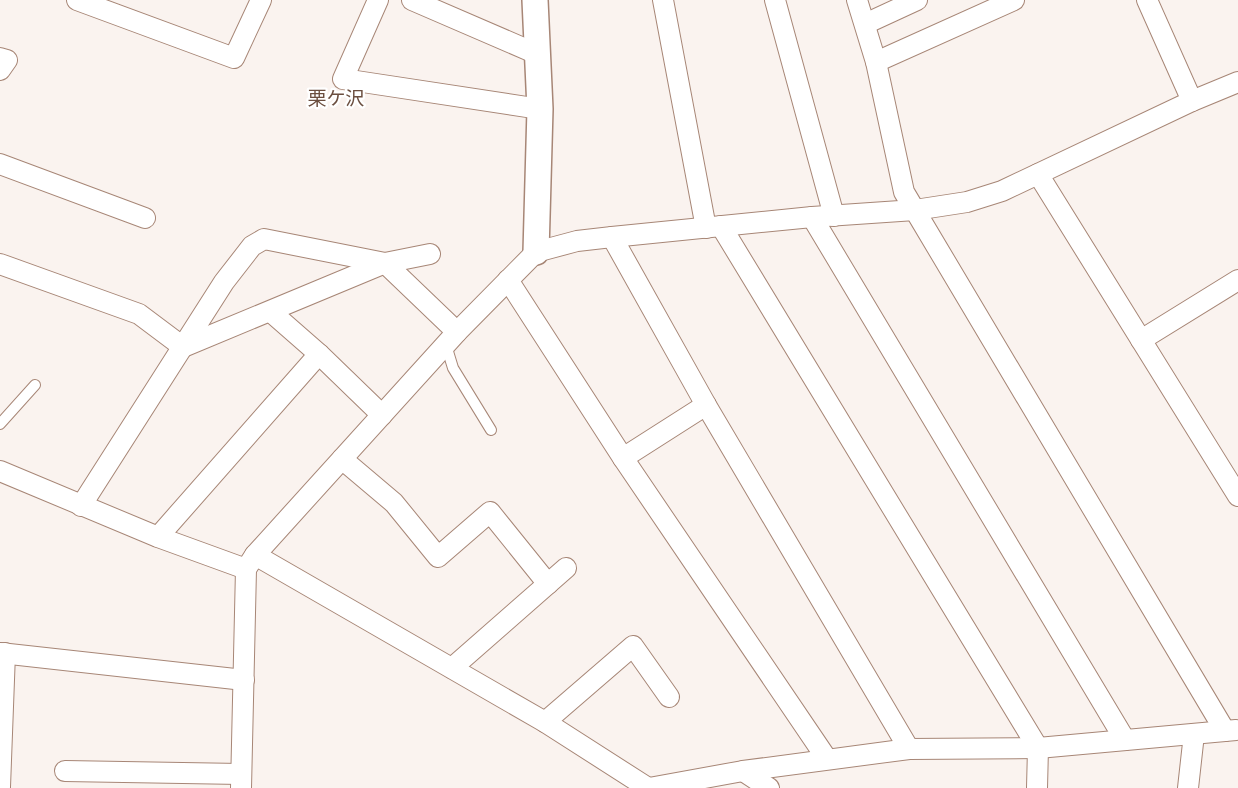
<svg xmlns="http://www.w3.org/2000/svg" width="1238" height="788" font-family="Signika,'Noto Sans JP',sans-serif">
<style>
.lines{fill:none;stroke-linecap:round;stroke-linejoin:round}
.service-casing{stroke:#a78676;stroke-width:12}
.minor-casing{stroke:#a78676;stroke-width:22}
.tertiary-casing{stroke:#a78676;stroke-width:28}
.service{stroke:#fff;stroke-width:10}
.minor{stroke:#fff;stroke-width:20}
.tertiary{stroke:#fff;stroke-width:25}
.labels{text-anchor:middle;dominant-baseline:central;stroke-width:4.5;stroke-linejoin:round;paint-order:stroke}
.neighbourhood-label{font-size:19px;fill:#6b4e3f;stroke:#fff}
</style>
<rect width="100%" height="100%" fill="#faf3ef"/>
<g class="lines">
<defs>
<g id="service">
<polyline points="446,345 453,368 491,430"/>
<polyline points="0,424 35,385"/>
</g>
<g id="minor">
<polyline points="77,0 234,58 261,0"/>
<polyline points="378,0 343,79 540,109"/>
<polyline points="412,0 537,54"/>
<polyline points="663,0 706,228"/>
<polyline points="775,0 834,216"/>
<polyline points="857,0 876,62 904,192 1225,731"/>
<polyline points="1147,0 1192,101"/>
<polyline points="865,24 917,0"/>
<polyline points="0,58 7,60 0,70"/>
<polyline points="876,62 1014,0"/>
<polyline points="0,164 145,218"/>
<polyline points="1038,174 1238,496"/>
<polyline points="812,217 1125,740"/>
<polyline points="721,226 1038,748 1037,788"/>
<polyline points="612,237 706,405 909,749"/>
<polyline points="0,264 139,314 183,347 385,263 430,254"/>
<polyline points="508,280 623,458 827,759"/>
<polyline points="271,312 319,354 382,415"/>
<polyline points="1141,340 1238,280"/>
<polyline points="623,458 706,405"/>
<polyline points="342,459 394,503 438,557 490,512 548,584"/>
<polyline points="0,471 158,537 246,569"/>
<polyline points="81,506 224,282 252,246 264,239 385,263 457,332"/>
<polyline points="158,537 319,354"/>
<polyline points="255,555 545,722 648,788"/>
<polyline points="0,653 244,680"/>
<polyline points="452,668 566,568"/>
<polyline points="545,722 633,646 669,697"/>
<polyline points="65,771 241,774"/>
<polyline points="743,771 769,788"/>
<polyline points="0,787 5,653"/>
<polyline points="241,788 246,569 255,555 457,332 536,252 577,241 612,237 812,217 915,210 967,202 1002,191 1192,101 1238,82"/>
<polyline points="649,788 743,771 909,749 1038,748 1236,730"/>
<polyline points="1188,788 1194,734"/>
</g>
<polyline id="tertiary" points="535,0 540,109 536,252"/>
</defs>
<use href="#service" class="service-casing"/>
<use href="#minor" class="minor-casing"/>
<use href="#tertiary" class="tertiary-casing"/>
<use href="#service" class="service"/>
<use href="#minor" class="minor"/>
<use href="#tertiary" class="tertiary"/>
</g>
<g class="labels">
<g class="neighbourhood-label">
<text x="336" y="99">栗ケ沢</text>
</g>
</g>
</svg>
